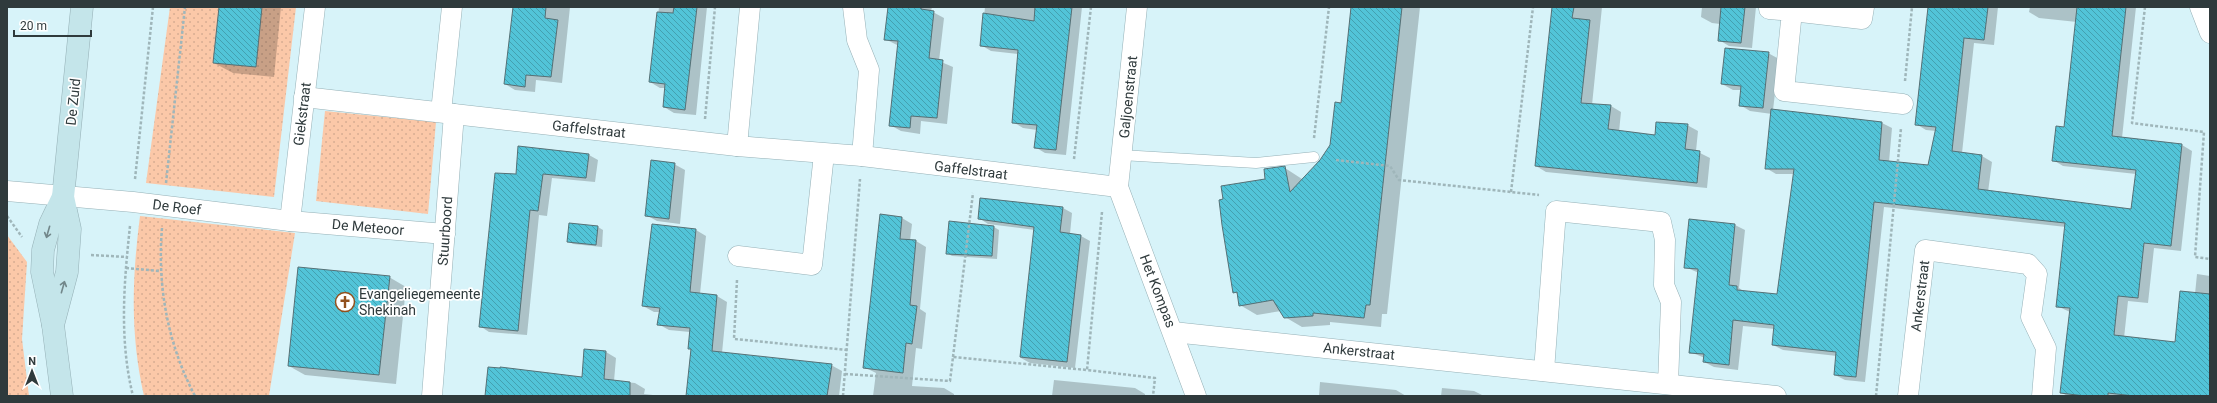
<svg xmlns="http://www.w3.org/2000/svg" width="2217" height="403" font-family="Roboto,sans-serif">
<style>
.grass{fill:url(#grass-dots)}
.shadow{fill:#0003}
.building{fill:url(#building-back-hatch);stroke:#567075}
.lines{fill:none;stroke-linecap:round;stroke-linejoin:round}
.lane-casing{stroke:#95b0b6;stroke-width:11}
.street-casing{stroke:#95b0b6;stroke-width:21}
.secondary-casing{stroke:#95b0b6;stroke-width:23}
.path{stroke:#9fb6ba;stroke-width:2.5;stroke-dasharray:3 2;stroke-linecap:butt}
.lane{stroke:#fff;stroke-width:10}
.street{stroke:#fff;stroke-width:20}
.secondary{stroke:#c4e5ea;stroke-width:22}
.oneway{stroke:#72878a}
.labels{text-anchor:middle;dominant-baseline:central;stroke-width:3.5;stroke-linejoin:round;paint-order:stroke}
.street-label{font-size:14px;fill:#2f3a3c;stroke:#fff}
.poi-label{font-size:14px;fill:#2f3a3c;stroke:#fff;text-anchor:start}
</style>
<defs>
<pattern id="grass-dots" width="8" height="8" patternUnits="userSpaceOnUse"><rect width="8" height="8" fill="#fbc8a8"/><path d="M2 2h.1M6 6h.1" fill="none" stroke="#d7ad92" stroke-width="1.8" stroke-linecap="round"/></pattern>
<pattern id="building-back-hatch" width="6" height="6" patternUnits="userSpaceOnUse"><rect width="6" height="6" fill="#52c4d8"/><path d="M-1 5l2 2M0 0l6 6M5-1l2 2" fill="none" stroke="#44a0b0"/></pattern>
</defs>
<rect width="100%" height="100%" fill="#d7f3f9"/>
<g class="grass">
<polygon points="170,7 296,7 274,197 146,183"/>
<polygon points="325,111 436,122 428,214 316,201"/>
<path d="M140,216L295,233L269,396H144C130,335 132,278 140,216Z"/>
<polygon points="7,235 27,262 22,339 29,396 7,396"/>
</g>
<g class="shadow">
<polygon points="220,7 281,7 274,77 233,73 214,63"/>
<polygon points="514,7 570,7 562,83 536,80 535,92 515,90 505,84"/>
<polygon points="659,7 707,7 696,115 674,113 664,107 666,88 660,88 650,82"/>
<polygon points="889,7 932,7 931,11 944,18 939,61 953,67 947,124 921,121 920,134 901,131 890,125 899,46 885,39"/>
<polygon points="985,7 1082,7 1066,155 1045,153 1035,147 1037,130 1023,128 1013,122 1019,54 991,51 981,45"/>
<polygon points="1352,7 1420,7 1387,314 1382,314 1381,327 1330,322 1330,325 1302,327 1285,317 1281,311 1257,315 1240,305 1239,295 1234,292 1267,180 1285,168 1302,179 1319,163 1331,145 1342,104"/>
<polygon points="1553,7 1602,7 1592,105 1611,106 1621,112 1619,132 1656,136 1687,125 1698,131 1696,151 1710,158 1707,188 1546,172 1536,166"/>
<polygon points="1702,7 1756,7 1752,48 1729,46 1719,40 1720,24 1712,23 1701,17"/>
<polygon points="1929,7 1998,7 1994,45 1974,43 1962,153 1982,156 1992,162 1988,192 2132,210 2136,174 2063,166 2053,160 2065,128 2077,22 2039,18 2029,12 2030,7 2136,7 2122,138 2182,145 2192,151 2181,251 2154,248 2148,303 2128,301 2124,338 2176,343 2195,294 2197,274 2210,276 2210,396 2067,396 2061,392 2070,312 2057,306 2066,227 1884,207 1865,382 1845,380 1835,375 1837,356 1783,350 1773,345 1775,329 1743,326 1738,370 1714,367 1704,362 1705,358 1690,352 1699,273 1685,267 1690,220 1735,225 1745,230 1739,288 1745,292 1778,295 1795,174 1776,174 1766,168 1772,114 1750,111 1740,105 1741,90 1733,90 1722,84 1768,53 1779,59 1773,110 1882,123 1892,128 1889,162 1929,166 1936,131 1926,130 1916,124"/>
<polygon points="589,155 598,160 595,182 552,178 547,216 539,215 527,335 489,332 480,326 517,175"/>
<polygon points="674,164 685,170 680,224 657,221 646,215"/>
<polygon points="1063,208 1072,213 1070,234 1081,236 1090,241 1075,368 1030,363 1021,358 1035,230 988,224 979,218"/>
<polygon points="881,215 902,218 912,224 910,241 916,241 926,247 920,309 926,313 922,349 916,348 912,386 944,388 954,394 954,396 873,396 876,373 864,367"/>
<polygon points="950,222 994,227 999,230 997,259 952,256 947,253"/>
<polygon points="598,227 603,230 602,247 573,244 568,241"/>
<polygon points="696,230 706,236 700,294 717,296 727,302 722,353 831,365 842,371 839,396 696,396 692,350 689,348 690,332 669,330 658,324 660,312 654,312 643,306"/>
<polygon points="389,277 406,287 396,384 305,375 289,366"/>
<polygon points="585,350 606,352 616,358 614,381 635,383 645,389 644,394 662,396 486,396 583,378"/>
<polygon points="1054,380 1135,388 1145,394 1145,396 1052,396"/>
<polygon points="1320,382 1396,390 1406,396 1319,396"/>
<polygon points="1442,388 1474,391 1484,396 1441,396"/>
</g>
<g class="building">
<polygon points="219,7 262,7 256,67 213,63"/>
<polygon points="513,7 546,7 545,18 558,20 551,77 526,75 525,87 504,84"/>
<polygon points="674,7 697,7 685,110 663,107 665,84 649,82 657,12 673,13"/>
<polygon points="888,7 921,7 921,9 934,11 929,58 943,60 937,118 911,116 910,128 889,126 898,41 884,40"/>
<polygon points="1035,7 1072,7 1056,150 1034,148 1037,125 1012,123 1018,50 980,46 983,13 1034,21"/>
<polygon points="1351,7 1402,7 1370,305 1366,305 1364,318 1313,313 1313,316 1284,318 1273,300 1239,306 1237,292 1233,293 1222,225 1219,200 1223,199 1221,186 1265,179 1264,169 1285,166 1290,192 1320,160 1330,145 1335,102 1341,103"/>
<polygon points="1552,7 1574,7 1572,18 1590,20 1581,103 1611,105 1608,129 1655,135 1656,122 1688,124 1685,149 1700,151 1697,183 1535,166"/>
<polygon points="1721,7 1745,7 1741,43 1718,41"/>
<polygon points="1928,7 1988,7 1984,40 1964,38 1952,151 1982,155 1978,189 2131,209 2136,170 2052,161 2056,126 2064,127 2077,7 2126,7 2112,136 2182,144 2171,246 2144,243 2138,298 2118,296 2114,335 2175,342 2180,291 2210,294 2210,396 2134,396 2108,393 2108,396 2085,396 2060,393 2070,308 2056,307 2065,223 1874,202 1856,377 1834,375 1836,352 1772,345 1774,325 1733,320 1729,365 1703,362 1704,354 1689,353 1698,269 1684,268 1689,219 1735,224 1729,285 1737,286 1737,290 1777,294 1794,169 1765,169 1771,109 1882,122 1879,160 1928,165 1936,127 1915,125"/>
<polygon points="1725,48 1769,52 1763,108 1739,106 1741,86 1721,84"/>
<polygon points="518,146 589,154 586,178 543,174 538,211 530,210 518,331 479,327 495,173 516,174"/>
<polygon points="651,160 675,163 669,219 645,216"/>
<polygon points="980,198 1063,207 1060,232 1081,235 1067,362 1020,357 1034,227 978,219"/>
<polygon points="880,214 902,217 900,239 916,240 910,305 917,306 912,344 906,343 903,373 863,368"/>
<polygon points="949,221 994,226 992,256 946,254"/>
<polygon points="569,223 598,226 596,245 567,242"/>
<polygon points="652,224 696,229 690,292 717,295 712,351 832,364 827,396 686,396 691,349 688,349 690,328 657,325 660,308 642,306"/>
<polygon points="298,267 390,276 379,375 288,366"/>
<polygon points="584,349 606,351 604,379 630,382 630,396 485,396 488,367 500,368 500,367 582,377"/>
</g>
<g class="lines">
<defs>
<polyline id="lane" points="1121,155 1256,163 1314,157"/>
<g id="street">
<polyline points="853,7 857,40 869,70 862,156"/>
<polyline points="1137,7 1118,187 1196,396"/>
<polyline points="1769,7 1769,9 1792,11 1784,91 1903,104"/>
<polyline points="2200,7 2210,33"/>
<polyline points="1792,11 1862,19 1864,7"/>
<polyline points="304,97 737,146 862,156 1118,187"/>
<polyline points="441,112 452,7"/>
<polyline points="737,146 750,7"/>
<polyline points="7,191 133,202 290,221 445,234"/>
<polyline points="290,221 315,7"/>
<polyline points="738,256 812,265 824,154"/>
<polyline points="1173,332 1776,396"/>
<polyline points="1544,371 1556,211 1661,222 1665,240 1664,285 1671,302 1668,384"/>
<polyline points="432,396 454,114"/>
<polyline points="1908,396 1925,250 2028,264 2037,274 2031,317 2046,348 2042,396"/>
</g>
<g id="secondary">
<polyline points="53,325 67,272 70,229 63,197 82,7"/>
<polyline points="62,396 53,325 42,272 43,250 50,224 63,197"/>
</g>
</defs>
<use href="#lane" class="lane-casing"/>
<use href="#street" class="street-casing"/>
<use href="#secondary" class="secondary-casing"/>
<g class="path">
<polyline points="2145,7 2132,123 2204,132 2195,257 2210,259"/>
<polyline points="1905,81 1912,7"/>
<polyline points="705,119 715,7"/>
<polyline points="1314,138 1329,7"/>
<polyline points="1074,159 1091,7"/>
<polyline points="1336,160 1390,166 1399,180 1539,195"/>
<polyline points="135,179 153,7"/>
<polyline points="166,183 185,7"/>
<polyline points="1511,192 1533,7"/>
<polyline points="1102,212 1087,370 1155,378 1153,396"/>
<polyline points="7,216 22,237"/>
<path d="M130,226C124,282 119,340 133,396"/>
<path d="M162,228C157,286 168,345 195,396"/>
<polyline points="91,255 127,257"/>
<polyline points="126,268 159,271"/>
<polyline points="737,280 734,339 847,350"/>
<polyline points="953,357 973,193"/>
<polyline points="845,374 950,381 953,357 1087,370"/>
<polyline points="843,396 860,179"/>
<polyline points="1876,396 1901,128"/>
</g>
<use href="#lane" class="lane"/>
<use href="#street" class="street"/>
<use href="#secondary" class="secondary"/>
</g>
<defs><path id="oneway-shaft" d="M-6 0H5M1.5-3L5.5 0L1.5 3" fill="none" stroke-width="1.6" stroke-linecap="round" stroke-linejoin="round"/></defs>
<g class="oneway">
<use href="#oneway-shaft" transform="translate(48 232) rotate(106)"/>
<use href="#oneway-shaft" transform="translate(63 287) rotate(-74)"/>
</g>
<defs>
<symbol id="church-ring" viewBox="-11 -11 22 22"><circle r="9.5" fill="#fff" stroke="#92511e" stroke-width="1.5"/><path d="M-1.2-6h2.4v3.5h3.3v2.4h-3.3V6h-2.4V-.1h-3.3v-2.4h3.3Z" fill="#92511e"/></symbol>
</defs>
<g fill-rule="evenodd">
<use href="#church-ring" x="334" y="291" width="22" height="22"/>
</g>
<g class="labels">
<g class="street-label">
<text transform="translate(1128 97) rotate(-84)">Galjoenstraat</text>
<text transform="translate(73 102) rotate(-84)">De Zuid</text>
<text transform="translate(302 114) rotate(-83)">Giekstraat</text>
<text transform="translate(589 129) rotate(6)">Gaffelstraat</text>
<text transform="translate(971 170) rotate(7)">Gaffelstraat</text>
<text transform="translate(177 207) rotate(7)">De Roef</text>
<text transform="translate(368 227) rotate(5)">De Meteoor</text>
<text transform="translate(445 231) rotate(-86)">Stuurboord</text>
<text transform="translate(1158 291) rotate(69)">Het Kompas</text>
<text transform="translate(1920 296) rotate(-83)">Ankerstraat</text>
<text transform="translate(1359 351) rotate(6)">Ankerstraat</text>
</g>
<g class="poi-label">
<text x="359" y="294">Evangeliegemeente<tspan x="359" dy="16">Shekinah</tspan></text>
</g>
</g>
<rect width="2217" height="403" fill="none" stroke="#2f3a3c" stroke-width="16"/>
<g transform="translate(32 371)" stroke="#ffffff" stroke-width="3" paint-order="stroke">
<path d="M0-3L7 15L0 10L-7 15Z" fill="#2f3a3c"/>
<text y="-6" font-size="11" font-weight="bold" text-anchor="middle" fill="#2f3a3c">N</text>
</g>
<path d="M14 30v6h77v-6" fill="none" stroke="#2f3a3c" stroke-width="2"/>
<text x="20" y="30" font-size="12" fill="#2f3a3c" stroke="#ffffff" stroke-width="3" paint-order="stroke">20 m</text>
</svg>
